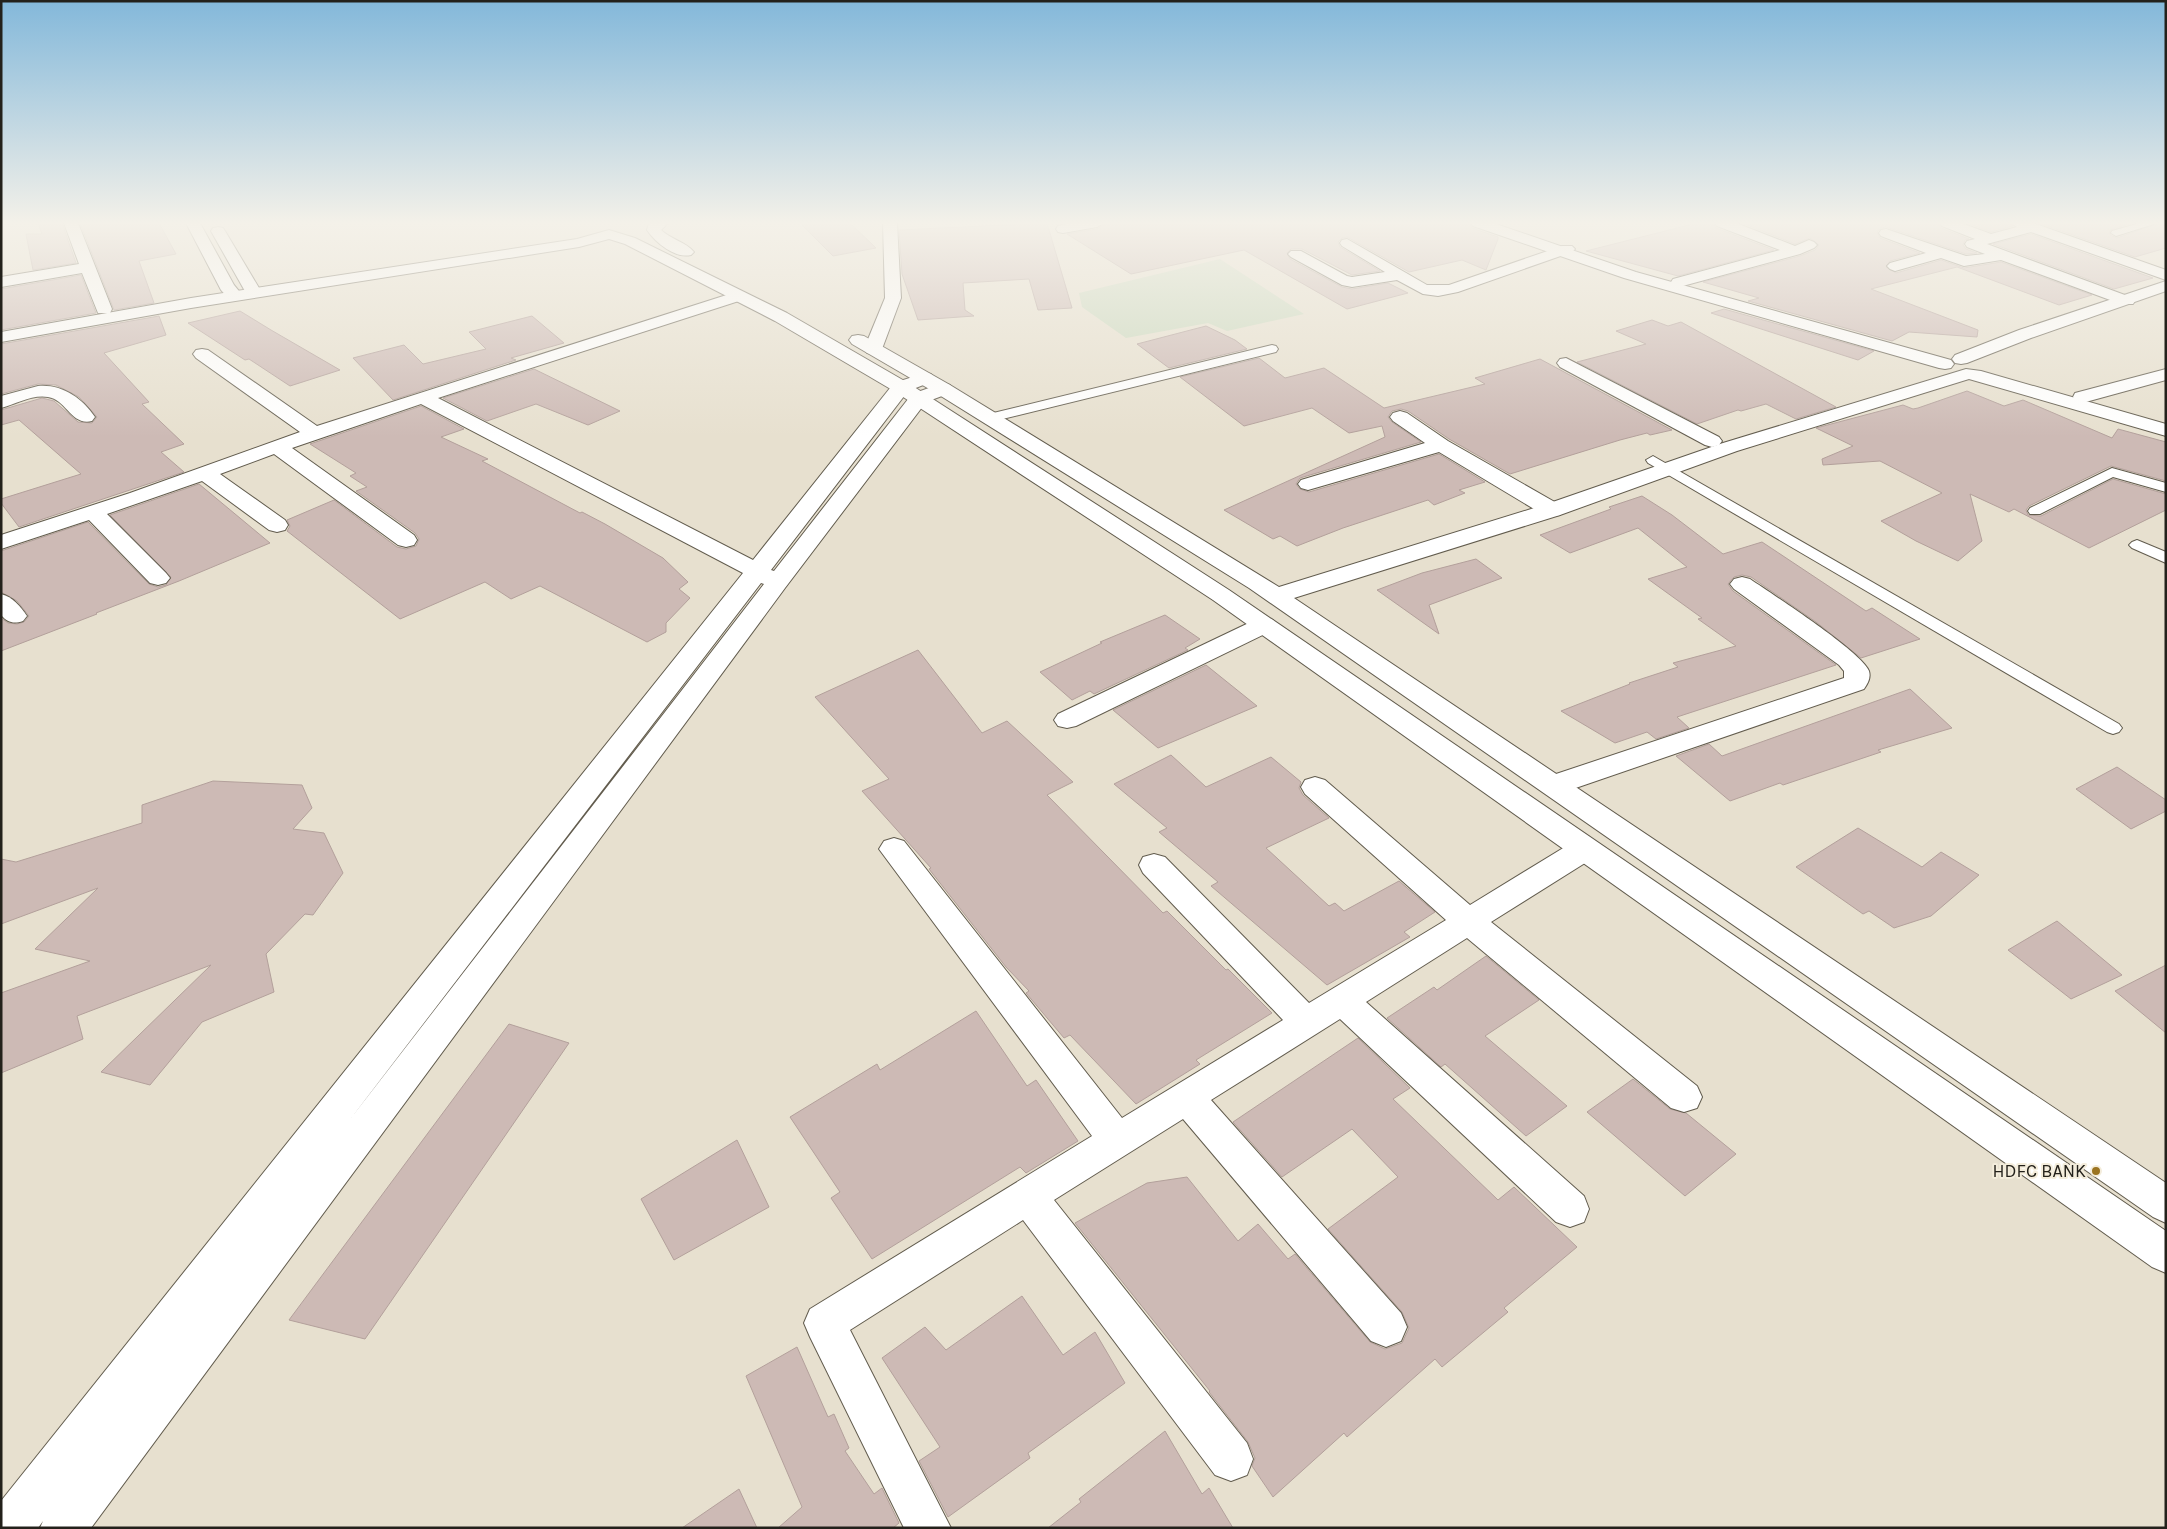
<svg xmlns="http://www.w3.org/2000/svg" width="2167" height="1529" font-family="Karla,sans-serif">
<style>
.green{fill:#cbd9bf}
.building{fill:#cdbab5;stroke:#b3a09b}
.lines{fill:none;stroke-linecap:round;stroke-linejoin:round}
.lane-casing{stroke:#625c4e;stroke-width:2}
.street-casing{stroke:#625c4e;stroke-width:2}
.secondary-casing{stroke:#625c4e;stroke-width:2}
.lane{fill:#fff;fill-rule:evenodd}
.street{fill:#fff;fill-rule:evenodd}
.secondary{fill:#fff;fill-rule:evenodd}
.poi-dot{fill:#9b7421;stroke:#f4eddc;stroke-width:2}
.labels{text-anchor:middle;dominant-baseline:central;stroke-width:4;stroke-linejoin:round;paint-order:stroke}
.near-poi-label{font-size:18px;fill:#23211b;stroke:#f4eddc;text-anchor:end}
</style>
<rect width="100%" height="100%" fill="#e7e0cf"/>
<polygon class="green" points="1220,259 1304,314 1227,331 1208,323 1126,338 1082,307 1079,293"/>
<g class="building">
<polygon points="38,223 62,223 76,263 33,270 26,234 42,234"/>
<polygon points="80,223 159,223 176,254 139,261 154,303 114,310"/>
<polygon points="800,223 850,223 876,248 833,256"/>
<polygon points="1047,223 1072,308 1038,310 1029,279 963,283 965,310 974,316 918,320 902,274 899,230"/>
<polygon points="1106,223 1469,223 1472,228 1498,237 1498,239 1486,270 1462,260 1409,272 1347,237 1342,238 1338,242 1340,247 1380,271 1352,275 1302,249 1291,249 1287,253 1290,259 1342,287 1352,289 1388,283 1408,293 1347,309 1244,250 1131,274 1067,234 1097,229"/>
<polygon points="1697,223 1713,223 1716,228 1774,250 1678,276 1586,251"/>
<polygon points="1742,223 1938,223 1941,228 1969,239 1965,240 1963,245 1966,249 1977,253 1966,254 1886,227 1881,228 1877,232 1880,238 1920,253 1890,261 1886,267 1896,273 1941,260 1964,268 2001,262 2092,295 2059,305 1957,267 1871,289 1978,330 1977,337 1909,332 1892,341 1748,301 1759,298 1703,282 1800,256 1815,250 1819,245 1810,238 1795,244"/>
<polygon points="1967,223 2009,223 2013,226 1991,232"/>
<polygon points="2039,223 2132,223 2110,230 2110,235 2117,238 2159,223 2166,223 2166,248 2135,257"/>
<polygon points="2031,234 2153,278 2114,289 1993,244"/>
<polygon points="81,275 96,313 1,330 1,289"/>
<polygon points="1724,309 1874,351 1858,360 1711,313"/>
<polygon points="240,311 271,330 340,370 290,386 249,359 245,360 188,323"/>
<polygon points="159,316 166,335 104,353 149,402 142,404 184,444 161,452 184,472 19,527 1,503 1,499 81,474 19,420 1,425 1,410 42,398 54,401 78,422 92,423 97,417 79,397 56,385 38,384 1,394 1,344"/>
<polygon points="532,316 564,343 511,358 516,360 393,400 353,358 404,345 423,364 486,349 469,332"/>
<polygon points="1652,320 1668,326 1681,322 1836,407 1796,419 1766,404 1741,411 1738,410 1697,424 1577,362 1646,344 1616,331"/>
<polygon points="1206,326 1235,340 1247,349 1169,368 1137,344"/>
<polygon points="1259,358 1285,378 1324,368 1384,408 1485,384 1475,378 1540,359 1672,430 1650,435 1647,433 1620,440 1510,474 1449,439 1408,411 1401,409 1392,411 1388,417 1392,422 1421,442 1300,478 1296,484 1300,489 1309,492 1439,454 1485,482 1459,490 1465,493 1434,505 1428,500 1343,528 1297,546 1280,536 1273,539 1224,510 1385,437 1382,426 1349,433 1312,408 1244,426 1180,377"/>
<polygon points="534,369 620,411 588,425 536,404 487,421 443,398"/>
<polygon points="1967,391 2004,406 2023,400 2112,438 2118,429 2166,442 2166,481 2111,466 2029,506 2026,510 2028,515 2041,516 2113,479 2166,494 2166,510 2089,548 2014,509 2009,512 1970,494 1982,541 1958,561 1916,541 1881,521 1942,493 1880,461 1823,465 1822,459 1853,446 1816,428 1903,405 1913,409 1918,408"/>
<polygon points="421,406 464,429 441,437 488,459 482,461 580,513 582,512 605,524 663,558 688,582 679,589 690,598 666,623 666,632 647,642 540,586 511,599 485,582 400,619 287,531 290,526 287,520 334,500 397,547 406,549 416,546 419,539 415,533 356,491 367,487 350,476 356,473 310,444"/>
<polygon points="199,484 270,543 179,581 96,613 97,614 1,651 1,618 8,623 17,624 24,622 29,616 17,601 1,592 1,551 88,522 149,584 158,587 166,585 171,577 110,515"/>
<polygon points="1642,496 1672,515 1723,554 1762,542 1866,611 1872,608 1920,639 1861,658 1816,622 1751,577 1742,575 1734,577 1728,584 1733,591 1836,665 1677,717 1689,728 1656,739 1647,732 1615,743 1561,711 1630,684 1629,683 1678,667 1673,663 1736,646 1698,619 1702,618 1648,579 1687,567 1638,528 1570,553 1540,535 1611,509 1609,507"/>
<polygon points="1476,559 1502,578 1429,605 1439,634 1377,590 1422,573"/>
<polygon points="1165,615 1200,639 1185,648 1188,650 1094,694 1090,691 1072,700 1040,672 1102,643 1100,642"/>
<polygon points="918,650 982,733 1007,721 1073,782 1047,795 1163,913 1167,911 1226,970 1228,969 1272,1013 1196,1060 1200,1064 1136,1104 1070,1035 1064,1038 1026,993 1029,991 1006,967 929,869 931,868 862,791 889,779 815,697"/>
<polygon points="1206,665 1257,706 1158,748 1113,710"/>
<polygon points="1910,689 1952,728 1878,750 1881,752 1783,785 1780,783 1730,801 1676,756 1709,744 1722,756"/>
<polygon points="1171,755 1206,787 1271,757 1301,782 1299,788 1303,795 1329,818 1266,848 1329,906 1335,903 1344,911 1399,881 1435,912 1404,932 1410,937 1327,985 1211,886 1218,882 1159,832 1167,828 1114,784"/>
<polygon points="2117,767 2166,800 2166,811 2131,829 2076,789"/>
<polygon points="213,781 302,785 312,808 293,829 324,833 343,873 313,915 305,914 266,954 274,992 202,1022 150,1085 101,1072 211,965 77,1016 83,1039 1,1073 1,993 90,961 35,949 98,888 1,924 1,859 16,862 142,823 142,805"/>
<polygon points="1858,828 1922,867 1941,852 1979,875 1931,916 1894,928 1869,911 1863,914 1796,867"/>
<polygon points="2057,921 2122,975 2071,999 2008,950"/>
<polygon points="1486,956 1539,1000 1485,1036 1567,1106 1526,1136 1445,1064 1441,1067 1387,1018 1434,987 1437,990"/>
<polygon points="2166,965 2166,1033 2115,991"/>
<polygon points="976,1011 1027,1086 1036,1080 1078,1141 1026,1173 1020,1167 872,1259 831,1198 840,1192 790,1117 877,1064 880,1070"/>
<polygon points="509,1024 569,1043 365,1339 289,1320"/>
<polygon points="1358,1038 1410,1088 1393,1099 1498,1200 1514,1187 1577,1247 1504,1308 1508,1312 1442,1367 1435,1359 1347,1437 1344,1433 1273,1497 1252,1466 1255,1458 1248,1442 1209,1392 1210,1391 1075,1223 1147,1183 1187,1177 1238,1241 1258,1224 1288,1259 1295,1254 1370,1342 1385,1349 1402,1343 1409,1328 1402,1312 1328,1229 1398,1177 1352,1129 1282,1177 1233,1122"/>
<polygon points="1633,1079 1670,1109 1686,1113 1736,1154 1685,1196 1587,1112"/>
<polygon points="737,1140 769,1207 674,1260 641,1199"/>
<polygon points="1022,1296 1063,1355 1095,1332 1125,1383 1028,1453 1030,1458 948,1517 919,1461 940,1447 882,1358 925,1327 946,1350"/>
<polygon points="797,1347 828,1417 834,1414 849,1448 845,1451 874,1494 882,1488 899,1523 893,1528 778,1528 802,1507 746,1376"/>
<polygon points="1165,1431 1202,1494 1209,1488 1233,1528 1048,1528 1081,1502 1079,1499"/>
<polygon points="739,1489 757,1528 682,1528"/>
</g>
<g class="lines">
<defs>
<g id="lane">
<polygon points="2140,223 2157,223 2116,236 2111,233 2112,231"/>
<polygon points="1272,345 1276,346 1278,349 1276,352 990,422 983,418 985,415"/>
<polygon points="1653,456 2119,724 2122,728 2119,732 2113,734 2107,732 1648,463 1646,460"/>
<polygon points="2112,468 2166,483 2166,492 2113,477 2040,514 2030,514 2028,511 2030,508"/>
<polygon points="2137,540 2166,552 2166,563 2132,548 2129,545 2132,542"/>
</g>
<g id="street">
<polygon points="64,223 78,223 112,309 110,313 98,313 82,273 1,287 1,277 79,264"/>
<polygon points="186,223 200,223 234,285 243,296 241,299 229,299 221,290"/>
<polygon points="883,223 897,223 901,298 882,349 879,353 873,354 867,353 864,349 885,298"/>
<polygon points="1071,223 1104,223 1097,227 1063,233 1058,232 1056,229 1058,226"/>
<polygon points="1715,223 1736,223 1795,246 1809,240 1814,242 1817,245 1814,248 1800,254 1679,287 1673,285 1671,282 1673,279 1780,250 1717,226"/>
<polygon points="1940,223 1961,223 1991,234 2017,227 2011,223 2033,223 2166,270 2166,280 2031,232 1987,244 2133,298 2135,301 2133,304 2121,304 2001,260 1964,266 1941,258 1895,271 1890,269 1887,266 1890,263 1926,253 1881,236 1879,233 1881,230 1886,229 1966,256 1985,254 1967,247 1965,244 1967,241 1975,239 1942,226"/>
<polygon points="218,227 223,228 225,231 262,293 260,296 248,296 246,293 211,231 213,228"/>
<polygon points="1347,239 1427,285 1449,285 1562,246 1572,246 1575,249 1572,252 1458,292 1438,296 1423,294 1397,280 1352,287 1342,285 1291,257 1288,254 1291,251 1301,251 1347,276 1352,277 1385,272 1342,246 1340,243 1342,240"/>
<path d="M739,291L745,293L747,296L745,299L438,398L753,560L894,383L925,373L931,374L934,378L931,382L908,391L771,570L774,571L912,394L943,383L950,385L952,389L950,393L926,402L785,588L91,1528H40L43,1521L38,1528H1V1501L743,573L421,404L292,448L414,535L417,540L414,545L406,547L398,545L274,454L220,474L285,520L288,525L285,530L277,532L269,530L202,481L107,514L166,573L170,578L166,583L158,585L150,583L89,520L1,549V535L130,493L300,432L196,358L193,354L196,350L202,349L208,350L317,426ZM761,583L764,584L348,1122Z"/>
<polygon points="1566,358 1719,437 1722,441 1719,445 1712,447 1705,445 1560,367 1557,363 1560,359"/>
<polygon points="2166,369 2166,380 2082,403 2075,401 2073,397 2075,393"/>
<path d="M38,386C62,384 82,398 95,417L92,421C71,426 67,400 48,397C33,394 16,404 1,408V396Z"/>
<polygon points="1400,411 1407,413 1448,441 1560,505 1563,510 1560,515 1552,516 1544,515 1439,452 1315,488 1308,490 1301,488 1298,484 1301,480 1425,443 1393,421 1390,417 1393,413"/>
<path d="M1742,577L1750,579C1772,594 1862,652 1869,671C1871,678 1868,683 1864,689L1564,792L1554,795L1544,792L1540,785L1544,778L1844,678V671L1839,665L1734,589L1730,584L1734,579Z"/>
<path d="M1,594C13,597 20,606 27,616L23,621C14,624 8,623 1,615Z"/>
<polygon points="1264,618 1273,620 1276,625 1273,630 1076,726 1067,728 1058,726 1054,720 1058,714 1255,620"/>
<polygon points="1315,777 1325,780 1470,905 1573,842 1583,839 1593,842 1598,850 1593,858 1491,922 1697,1086 1702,1097 1697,1108 1684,1112 1671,1108 1467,938 1366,1002 1584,1196 1589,1209 1584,1222 1570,1227 1556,1222 1340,1019 1211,1100 1401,1313 1407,1327 1401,1341 1386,1347 1371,1341 1183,1119 1054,1200 1247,1443 1253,1459 1247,1475 1231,1481 1215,1475 1023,1220 850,1330 951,1528 904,1528 810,1337 804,1323 810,1309 1092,1136 879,849 884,841 894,838 904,841 1122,1118 1283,1020 1143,873 1139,865 1143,857 1154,854 1165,857 1309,1003 1446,920 1305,794 1301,787 1305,780"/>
</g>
<g id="secondary">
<path d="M649,223H668L661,230C670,239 686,242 694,252L691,255C675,259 655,242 647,230Z"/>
<polygon points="1471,223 1493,223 1636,272 1951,360 1954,364 1951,368 1945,369 1939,368 1624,278 1473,226"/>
<polygon points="609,230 635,238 787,313 908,383 1229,590 2166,1231 2166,1273 2152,1267 1213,600 894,391 775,321 625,244 609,239 579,247 191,308 1,342 1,332 191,298 577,239"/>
<polygon points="2166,281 2166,291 2031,338 1967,363 1961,364 1955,363 1952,359 1955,355 2019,330"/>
<polygon points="858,335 864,336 950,385 1279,587 1544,505 1723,443 1966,369 1981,371 2166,424 2166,436 1969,379 1737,451 1560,515 1294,598 2166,1183 2166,1223 2153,1217 1249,588 936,393 852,344 849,340 852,336"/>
</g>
</defs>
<use href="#lane" class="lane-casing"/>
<use href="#street" class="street-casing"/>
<use href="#secondary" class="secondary-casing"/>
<use href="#lane" class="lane"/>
<use href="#street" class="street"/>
<use href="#secondary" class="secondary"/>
</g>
<linearGradient id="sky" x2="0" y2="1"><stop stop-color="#83b8da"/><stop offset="0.51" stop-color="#f4f1e9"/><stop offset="1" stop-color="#f4f1e9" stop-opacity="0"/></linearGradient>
<rect width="2167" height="437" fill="url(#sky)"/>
<circle class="poi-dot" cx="2096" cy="1171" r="5"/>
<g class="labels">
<g class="near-poi-label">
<text x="2086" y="1171">HDFC BANK</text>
</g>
</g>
<rect width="2167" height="1529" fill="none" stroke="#23211b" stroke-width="5"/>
</svg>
